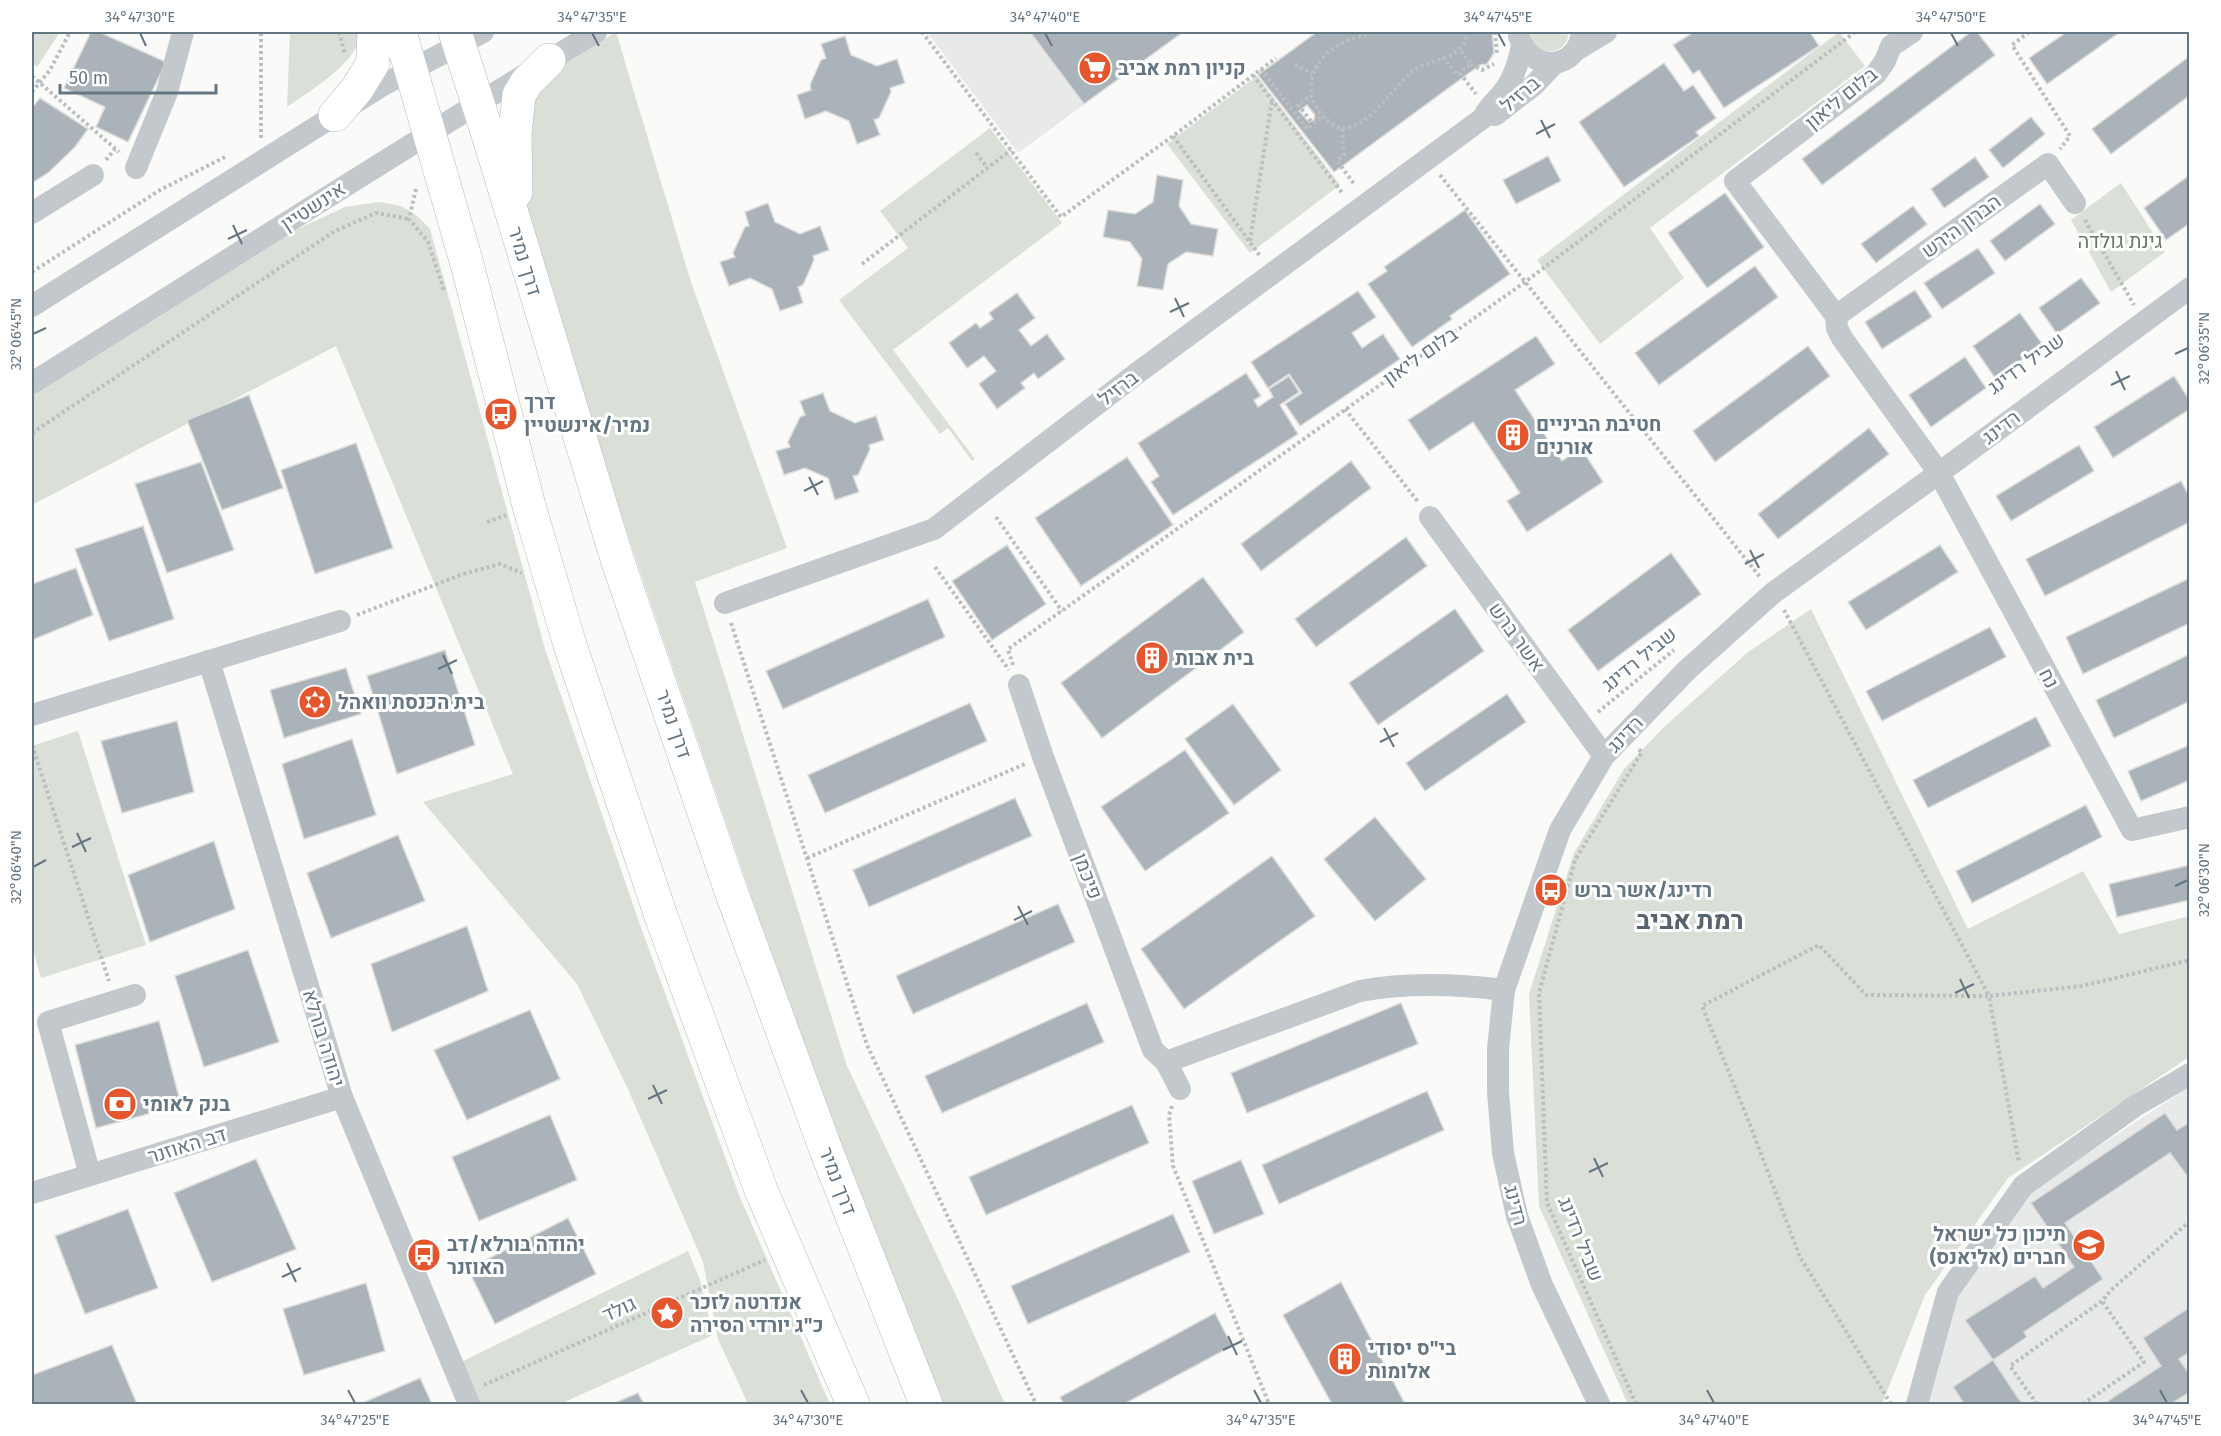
<svg xmlns="http://www.w3.org/2000/svg" width="2221" height="1436" font-family="'Fira Sans',Heebo,sans-serif">
<style>
.built{fill:#e8e9e9}
.green{fill:#dadfd7}
.building{fill:#aab3b9;stroke:#dcdcda;stroke-width:1.5;fill-rule:evenodd}
.lines{fill:none;stroke-linecap:round;stroke-linejoin:round}
.highway-casing{stroke:#b4b9bd;stroke-width:34}
.path{stroke:#bbbfc2;stroke-width:4;stroke-dasharray:3 3;stroke-linecap:butt}
.minor{stroke:#c3c8cc;stroke-width:22}
.highway{stroke:#fff;stroke-width:33}
.ticks{fill:none;stroke:#657683;stroke-width:2}
.labels{text-anchor:middle;dominant-baseline:central;stroke-width:6;stroke-linejoin:round;paint-order:stroke}
.poi-label{font-size:20px;font-weight:bold;fill:#657683;stroke:#fff;text-anchor:start}
.street-label{font-size:20px;fill:#657683;stroke:#fff}
.park-label{font-size:20px;fill:#687a64;stroke:#fff}
.district-label{font-size:26px;font-weight:bold;fill:#57646e;stroke:#fff}
.neatline{fill:none;stroke:#657683;stroke-width:2}
.ticks-label{font-size:15px;text-anchor:middle;fill:#657683}
</style>
<rect width="100%" height="100%" fill="#fafaf8"/>
<g class="built">
<polygon points="927,32 1183,32 1018,153"/>
<polygon points="2189,1087 2189,1404 1927,1404 1953,1294 2024,1195"/>
</g>
<g class="green">
<polygon points="32,32 60,32 37,67 32,62"/>
<path d="M290,32H361C360,61 309,92 287,107Z"/>
<polygon points="616,32 691,282 787,548 695,582 847,1066 960,1304 1005,1404 940,1404 815,1082 636,560 527,224 522,154 522,121 549,72"/>
<path d="M1531,32H1569C1566,59 1532,57 1531,32Z"/>
<polygon points="1839,32 1865,66 1650,228 1684,278 1600,344 1537,260"/>
<polygon points="1257,76 1340,185 1250,253 1167,144"/>
<polygon points="990,128 1062,223 893,350 975,459 972,461 948,428 940,434 839,300 908,248 880,211"/>
<polygon points="2121,183 2165,252 2111,292 2071,220"/>
<path d="M378,202C404,205 412,209 430,229L545,649L639,922L739,1195L830,1404H748L718,1339L703,1262L627,1087L577,984L423,802L513,774L336,346L32,505V393L287,234L345,207Z"/>
<polygon points="1811,609 1968,929 2083,871 2119,934 2189,916 2189,1057 2008,1178 1925,1295 1882,1404 1628,1404 1539,1206 1529,994 1574,853 1624,769 1664,727 1747,653"/>
<polygon points="78,731 146,945 41,978 32,946 32,746"/>
<polygon points="688,1251 700,1280 713,1335 560,1404 479,1404 459,1363"/>
</g>
<g class="building">
<polygon points="91,32 99,32 166,62 128,142 96,127 105,107 64,88"/>
<polygon points="1030,32 1183,32 1084,104"/>
<path d="M1317,32H1492L1494,53L1487,64L1480,65L1334,172L1258,75ZM1307,105L1315,115L1314,120L1309,122L1299,111Z"/>
<polygon points="1694,32 1810,32 1819,46 1724,108 1699,70 1693,74 1673,45"/>
<polygon points="1971,32 1977,32 1995,55 1822,185 1802,159"/>
<polygon points="2067,32 2120,32 2047,84 2029,58"/>
<polygon points="845,36 851,55 877,66 897,59 905,83 890,88 891,92 879,118 874,120 880,135 857,144 849,121 826,111 805,119 797,95 811,90 810,85 821,60 826,58 821,44"/>
<polygon points="2190,56 2190,95 2111,154 2092,129"/>
<polygon points="1664,63 1684,91 1693,85 1716,118 1696,132 1699,136 1624,187 1579,122"/>
<polygon points="40,98 88,129 75,147 48,173 32,183 32,108"/>
<polygon points="2031,117 2045,134 2003,168 1989,150"/>
<polygon points="1548,156 1561,181 1516,204 1503,180"/>
<polygon points="1975,157 1989,177 1944,208 1931,189"/>
<polygon points="1157,175 1183,180 1179,206 1191,224 1218,229 1213,256 1186,252 1168,264 1163,290 1137,286 1142,259 1130,242 1103,237 1108,210 1135,214 1153,202"/>
<polygon points="2190,175 2190,223 2166,240 2144,208"/>
<polygon points="1725,193 1764,247 1707,288 1668,233"/>
<polygon points="768,203 775,222 800,234 820,226 829,250 813,256 814,260 803,285 798,287 803,303 780,311 772,289 750,278 729,286 720,262 735,257 733,253 745,227 749,226 745,212"/>
<polygon points="2040,204 2055,224 2005,261 1990,241"/>
<polygon points="1913,206 1927,224 1876,263 1861,244"/>
<polygon points="1465,210 1510,274 1450,316 1452,319 1412,347 1368,284 1387,271 1384,267"/>
<polygon points="1978,248 1995,273 1942,309 1924,283"/>
<polygon points="1755,266 1778,297 1659,385 1635,353"/>
<polygon points="2081,278 2100,303 2057,334 2039,308"/>
<polygon points="1915,290 1932,317 1882,349 1865,322"/>
<polygon points="1358,291 1376,317 1352,333 1362,348 1383,334 1400,359 1300,426 1285,404 1302,393 1289,374 1268,388 1251,362"/>
<polygon points="1017,293 1035,318 1019,330 1031,346 1047,334 1065,359 1038,379 1034,373 1021,383 1025,388 997,409 979,384 996,371 984,356 967,368 949,343 976,323 980,328 993,319 989,313"/>
<polygon points="2020,313 2043,345 1995,378 1973,346"/>
<polygon points="1536,336 1555,364 1515,390 1562,461 1581,448 1603,482 1527,532 1507,501 1520,493 1473,422 1429,451 1408,420"/>
<polygon points="1808,346 1830,376 1715,462 1693,431"/>
<polygon points="1965,357 1986,388 1931,427 1909,395"/>
<polygon points="1246,373 1261,396 1254,400 1258,407 1273,397 1269,389 1289,376 1299,392 1280,405 1298,434 1173,515 1151,482 1159,476 1138,443"/>
<polygon points="2174,376 2190,401 2190,409 2113,458 2094,427"/>
<polygon points="823,393 830,411 855,423 876,416 884,440 869,445 870,449 858,475 853,476 859,492 835,500 828,478 805,468 784,475 776,451 790,447 788,442 800,417 805,415 800,401"/>
<polygon points="249,395 283,488 222,510 187,420"/>
<polygon points="1869,428 1889,454 1778,539 1758,514"/>
<polygon points="356,443 393,548 315,574 281,470"/>
<polygon points="2079,445 2094,471 2011,521 1996,496"/>
<polygon points="1127,457 1173,525 1081,586 1035,518"/>
<polygon points="1351,461 1371,488 1261,571 1241,544"/>
<polygon points="201,462 234,550 167,573 135,484"/>
<polygon points="2181,481 2190,498 2190,522 2045,596 2026,559"/>
<polygon points="143,526 174,619 109,641 75,549"/>
<polygon points="1406,537 1427,566 1316,647 1295,619"/>
<polygon points="1007,545 1046,604 992,640 952,581"/>
<polygon points="1940,545 1958,572 1866,630 1848,602"/>
<polygon points="1671,553 1701,594 1598,671 1568,630"/>
<polygon points="76,568 93,615 32,640 32,584"/>
<polygon points="1203,577 1244,632 1102,738 1061,683"/>
<polygon points="2190,578 2190,623 2083,674 2066,637"/>
<polygon points="928,599 945,637 783,709 766,671"/>
<polygon points="1455,609 1484,651 1378,725 1349,683"/>
<polygon points="1990,627 2006,657 1882,721 1866,691"/>
<polygon points="445,650 475,745 397,774 367,676"/>
<polygon points="2190,654 2190,701 2114,738 2096,700"/>
<polygon points="346,668 361,714 284,738 270,690"/>
<polygon points="1507,694 1526,722 1425,791 1406,763"/>
<polygon points="970,703 987,741 825,813 808,775"/>
<polygon points="1233,704 1281,770 1234,805 1185,739"/>
<polygon points="2036,717 2051,746 1928,808 1913,780"/>
<polygon points="177,721 194,792 122,813 101,741"/>
<polygon points="352,739 376,815 304,839 282,764"/>
<polygon points="2190,745 2190,780 2141,801 2128,771"/>
<polygon points="1185,750 1229,813 1145,871 1101,807"/>
<polygon points="1015,798 1032,836 869,907 853,870"/>
<polygon points="2086,805 2102,837 1972,903 1956,871"/>
<polygon points="1375,817 1426,879 1375,921 1324,859"/>
<polygon points="398,835 425,901 331,938 307,873"/>
<polygon points="214,841 235,909 150,942 128,875"/>
<polygon points="1272,856 1315,916 1184,1009 1141,949"/>
<polygon points="2190,865 2190,900 2117,917 2109,884"/>
<polygon points="1058,904 1075,942 913,1014 896,976"/>
<polygon points="467,926 488,991 392,1032 371,964"/>
<polygon points="248,950 279,1042 204,1067 175,976"/>
<polygon points="1087,1003 1104,1042 942,1113 925,1076"/>
<polygon points="1401,1003 1418,1044 1247,1113 1231,1073"/>
<polygon points="530,1010 560,1079 467,1120 434,1050"/>
<polygon points="159,1021 181,1105 96,1128 75,1045"/>
<polygon points="1427,1091 1444,1130 1279,1204 1262,1165"/>
<polygon points="1132,1105 1149,1143 986,1215 969,1177"/>
<polygon points="2165,1113 2177,1130 2190,1122 2190,1180 2170,1153 2065,1223 2103,1279 2024,1332 2027,1337 1993,1360 1965,1320 2035,1276 2043,1288 2074,1267 2031,1203"/>
<polygon points="550,1115 577,1180 479,1221 452,1157"/>
<polygon points="256,1159 296,1249 212,1282 174,1193"/>
<polygon points="1241,1160 1264,1214 1214,1234 1192,1181"/>
<polygon points="128,1209 158,1288 85,1314 55,1236"/>
<polygon points="1173,1214 1190,1252 1028,1324 1011,1286"/>
<polygon points="568,1218 596,1274 495,1324 468,1269"/>
<polygon points="1341,1282 1405,1404 1332,1404 1283,1315"/>
<polygon points="366,1283 385,1351 304,1375 283,1309"/>
<polygon points="2190,1307 2190,1352 2179,1359 2190,1375 2190,1392 2171,1404 2103,1404 2161,1366 2143,1338"/>
<polygon points="1215,1313 1232,1346 1124,1404 1064,1404 1060,1397"/>
<polygon points="112,1345 137,1404 32,1404 32,1375"/>
<polygon points="1993,1360 2018,1398 2023,1404 1964,1404 1953,1387"/>
<polygon points="420,1378 432,1404 360,1404"/>
<polygon points="638,1393 644,1404 612,1404"/>
</g>
<g class="lines">
<defs>
<g id="highway">
<polyline points="400,32 467,264 529,506 570,645 661,916 761,1190 853,1404"/>
<polyline points="455,32 490,141 618,562 731,891 826,1150 926,1404"/>
<polyline points="335,115 357,89 373,63 374,32"/>
<polyline points="516,192 515,134 519,95 527,82 549,60"/>
</g>
</defs>
<use href="#highway" class="highway-casing"/>
<g class="path">
<polyline points="339,32 345,54"/>
<polyline points="922,32 1061,217 1173,136 1276,58"/>
<path d="M1372,32C1358,38 1342,40 1330,51C1301,76 1306,110 1339,128C1364,133 1394,88 1410,73C1424,60 1448,62 1460,48C1465,44 1466,37 1468,32"/>
<polyline points="1495,32 1497,54"/>
<polyline points="2029,32 2012,45 2070,136 2060,149"/>
<polyline points="1443,57 1457,75 1471,64 1460,49"/>
<polyline points="1295,64 1312,74"/>
<polyline points="1471,64 1482,70 1494,64"/>
<polyline points="1261,69 1307,129 1323,116"/>
<polyline points="1460,73 1476,94"/>
<polyline points="1253,75 1343,194"/>
<polyline points="32,76 119,152"/>
<polyline points="32,92 50,70 70,32"/>
<polyline points="1311,121 1298,105 1311,95"/>
<polyline points="1342,129 1344,155 1337,161 1355,185"/>
<polyline points="1173,136 1260,256"/>
<polyline points="261,138 261,32"/>
<polyline points="976,153 987,167"/>
<polyline points="106,160 115,149"/>
<polyline points="1440,175 1760,577"/>
<polyline points="416,189 409,219 428,242 444,290"/>
<polyline points="2085,220 2134,305"/>
<polyline points="1250,241 1272,100"/>
<polyline points="862,264 1011,150"/>
<polyline points="32,272 160,190 227,156"/>
<polyline points="1345,409 1419,503"/>
<polyline points="32,433 335,231 376,213 409,219"/>
<polyline points="996,517 1062,611"/>
<polyline points="487,522 506,515"/>
<polyline points="935,567 1009,670"/>
<polyline points="1784,610 1989,996 2082,986 2190,960"/>
<polyline points="357,615 463,574 500,564 522,573"/>
<polyline points="731,623 867,1045 1036,1404"/>
<polyline points="1013,665 1008,649 1525,282 1855,32"/>
<polyline points="1598,712 1674,650"/>
<polyline points="32,745 109,981"/>
<polyline points="807,858 1025,764"/>
<polyline points="1172,1106 1169,1115 1173,1166 1269,1404"/>
<polyline points="484,1385 765,1260"/>
<polyline points="1636,1404 1547,1203 1539,993 1575,860 1642,752 1637,748"/>
<polyline points="1891,1404 1800,1257 1749,1122 1702,1006 1819,945 1866,995 1989,996 2019,1163"/>
<polyline points="2037,1404 2010,1366 2102,1301 2111,1290 2190,1221"/>
<polyline points="2083,1404 2144,1362 2102,1301"/>
</g>
<g class="minor">
<polyline points="1912,32 1891,46 1885,61 1876,74 1735,181 1836,316 1837,328 1842,338 1939,473 2132,830 2190,817"/>
<path d="M1519,36C1530,74 1578,71 1582,32"/>
<polyline points="1576,50 1606,32"/>
<polyline points="1495,115 1534,85 1555,63"/>
<polyline points="136,168 167,92 183,32"/>
<polyline points="32,213 93,175"/>
<polyline points="32,306 383,85 483,32"/>
<polyline points="1836,316 2048,164 2075,203"/>
<path d="M32,383C220,266 406,145 596,32"/>
<polyline points="1430,517 1604,756"/>
<path d="M725,603L934,529L1140,371L1483,118C1488,106 1497,101 1504,91C1514,78 1519,61 1522,45"/>
<polyline points="209,661 342,1097 469,1404"/>
<polyline points="1019,685 1043,757 1153,1050 1166,1062 1180,1089"/>
<polyline points="32,715 340,621"/>
<path d="M1166,1062L1360,991C1408,982 1456,984 1504,990"/>
<polyline points="90,1175 48,1022 135,995"/>
<polyline points="32,1193 342,1097"/>
<polyline points="1599,1404 1542,1285 1517,1216 1503,1153 1498,1092 1498,1049 1504,990 1560,830 1604,756 1687,670 1773,593 1939,473 2190,288"/>
<polyline points="1917,1404 1948,1292 2023,1186 2135,1106 2190,1074"/>
</g>
<use href="#highway" class="highway"/>
</g>
<path class="ticks" d="M140,33L146,46M592,33L599,46M1045,33L1052,46M1498,33L1505,46M1951,33L1958,46M1541,120L1550,138M1536,134L1555,124M233,225L242,244M228,239L247,230M1175,298L1184,317M1170,312L1189,303M33,334L46,328M2175,354L2188,348M2116,371L2125,390M2111,385L2130,376M809,477L818,495M804,491L823,481M1750,550L1759,568M1745,564L1764,554M443,655L452,674M438,669L457,660M1384,728L1394,747M1380,742L1398,733M77,833L86,852M72,847L91,838M33,867L46,860M2175,886L2188,880M1018,906L1028,925M1014,920L1032,911M1960,979L1969,998M1955,993L1974,984M653,1085L662,1104M648,1099L667,1090M1594,1158L1603,1177M1589,1172L1608,1163M287,1263L296,1282M282,1277L301,1268M1228,1336L1237,1355M1223,1350L1242,1341M348,1390L355,1403M801,1390L808,1403M1254,1390L1261,1403M1707,1390L1714,1403M2160,1390L2167,1403"/>
<defs>
<symbol id="supermarket-disc" viewBox="-11 -11 22 22"><circle r="9.5" fill="#e4572e" stroke="#fff"/><path d="M-6-5.5h2.5l.6 2H6L4.5 2H-2.5L-4.4-4H-6ZM-1.5 3.2a1.3 1.3 0 1 0 .1 0ZM3 3.2a1.3 1.3 0 1 0 .1 0Z" fill="#fff"/></symbol>
<symbol id="bus-disc" viewBox="-11 -11 22 22"><circle r="9.5" fill="#e4572e" stroke="#fff"/><path d="M-5-6H5V4H4V6H2V4H-2V6H-4V4H-5ZM-3.5-4V0h7V-4ZM-3.5 1.2v1.5H-2V1.2ZM2 1.2v1.5H3.5V1.2Z" fill="#fff"/></symbol>
<symbol id="building-disc" viewBox="-11 -11 22 22"><circle r="9.5" fill="#e4572e" stroke="#fff"/><path d="M-4-6H4V6H1V3H-1V6H-4ZM-2.5-4.3h1.7v1.8h-1.7ZM.8-4.3h1.7v1.8H.8ZM-2.5-1h1.7V.8h-1.7ZM.8-1h1.7V.8H.8Z" fill="#fff"/></symbol>
<symbol id="synagogue-disc" viewBox="-11 -11 22 22"><circle r="9.5" fill="#e4572e" stroke="#fff"/><path d="M0-6.5L5.6 3.2H-5.6ZM0 6.5L5.6-3.2H-5.6Z" fill="#fff"/></symbol>
<symbol id="bank-disc" viewBox="-11 -11 22 22"><circle r="9.5" fill="#e4572e" stroke="#fff"/><path d="M-6-4H6V4H-6ZM0-2.3a2.3 2.3 0 1 0 0 4.6a2.3 2.3 0 1 0 0-4.6Z" fill="#fff"/></symbol>
<symbol id="school-disc" viewBox="-11 -11 22 22"><circle r="9.5" fill="#e4572e" stroke="#fff"/><path d="M0-5L7-2L0 1L-7-2ZM-4 1L0 2.5L4 1V4Q0 6-4 4Z" fill="#fff"/></symbol>
<symbol id="sight-disc" viewBox="-11 -11 22 22"><circle r="9.5" fill="#e4572e" stroke="#fff"/><path d="M0-6L1.8-2.2L6-1.7L2.9 1.2L3.7 5.4L0 3.3L-3.7 5.4L-2.9 1.2L-6-1.7L-1.8-2.2Z" fill="#fff"/></symbol>
</defs>
<g fill-rule="evenodd">
<use href="#supermarket-disc" x="1076" y="49" width="38" height="38"/>
<use href="#bus-disc" x="482" y="395" width="38" height="38"/>
<use href="#building-disc" x="1494" y="416" width="38" height="38"/>
<use href="#building-disc" x="1133" y="639" width="38" height="38"/>
<use href="#synagogue-disc" x="296" y="683" width="38" height="38"/>
<use href="#bus-disc" x="1532" y="871" width="38" height="38"/>
<use href="#bank-disc" x="101" y="1085" width="38" height="38"/>
<use href="#school-disc" x="2070" y="1226" width="38" height="38"/>
<use href="#bus-disc" x="405" y="1236" width="38" height="38"/>
<use href="#sight-disc" x="648" y="1294" width="38" height="38"/>
<use href="#building-disc" x="1326" y="1340" width="38" height="38"/>
</g>
<g class="labels">
<g class="poi-label">
<text x="1118" y="68">קניון רמת אביב</text>
<text x="524" y="402">דרך<tspan x="524" dy="23">נמיר/אינשטיין</tspan></text>
<text x="1536" y="424">חטיבת הביניים<tspan x="1536" dy="23">אורנים</tspan></text>
<text x="1175" y="658">בית אבות</text>
<text x="338" y="702">בית הכנסת וואהל</text>
<text x="1574" y="890">רדינג/אשר ברש</text>
<text x="143" y="1104">בנק לאומי</text>
<text x="2066" y="1234" text-anchor="end">תיכון כל ישראל<tspan x="2066" dy="23">חברים (אליאנס)</tspan></text>
<text x="447" y="1244">יהודה בורלא/דב<tspan x="447" dy="23">האוזנר</tspan></text>
<text x="690" y="1302">אנדרטה לזכר<tspan x="690" dy="23">כ"ג יורדי הסירה</tspan></text>
<text x="1368" y="1348">בי"ס יסודי<tspan x="1368" dy="23">אלומות</tspan></text>
</g>
<g class="street-label">
<text transform="translate(1520 94) rotate(-40)">ברזיל</text>
<text transform="translate(1841 98) rotate(-39)">בלום ליאון</text>
<text transform="translate(313 206) rotate(-33)">אינשטיין</text>
<text transform="translate(1961 226) rotate(-36)">הברון הירש</text>
<text transform="translate(525 261) rotate(73)">דרך נמיר</text>
<text transform="translate(1420 356) rotate(-35)">בלום ליאון</text>
<text transform="translate(2026 363) rotate(-36)">שביל רדינג</text>
<text transform="translate(1118 388) rotate(-37)">ברזיל</text>
<text transform="translate(2001 427) rotate(-37)">רדינג</text>
<text transform="translate(1517 637) rotate(54)">אשר ברש</text>
<text transform="translate(1639 659) rotate(-39)">שביל רדינג</text>
<text transform="translate(2049 678) rotate(62)">נח</text>
<text transform="translate(674 724) rotate(71)">דרך נמיר</text>
<text transform="translate(1625 734) rotate(-46)">רדינג</text>
<text transform="translate(1088 876) rotate(69)">פיכמן</text>
<text transform="translate(324 1038) rotate(73)">יהודה בורלא</text>
<text transform="translate(187 1145) rotate(-17)">דב האוזנר</text>
<text transform="translate(838 1181) rotate(69)">דרך נמיר</text>
<text transform="translate(1516 1205) rotate(75)">רדינג</text>
<text transform="translate(1581 1239) rotate(68)">שביל רדינג</text>
<text transform="translate(619 1309) rotate(-24)">גולד</text>
</g>
<g class="park-label">
<text x="2120" y="241">גינת גולדה</text>
</g>
<g class="district-label">
<text x="1690" y="920">רמת אביב</text>
</g>
</g>
<rect width="2221" height="1436" fill="none" stroke="#ffffff" stroke-width="66"/>
<path d="M60 84v9h156v-9" fill="none" stroke="#657683" stroke-width="3"/>
<text x="69" y="84" font-size="18" fill="#657683" stroke="#ffffff" stroke-width="4.5" paint-order="stroke">50 m</text>
<rect x="33" y="33" width="2155" height="1370" class="neatline"/>
<g class="ticks-label">
<text x="140" y="22">34°47'30"E</text>
<text x="592" y="22">34°47'35"E</text>
<text x="1045" y="22">34°47'40"E</text>
<text x="1498" y="22">34°47'45"E</text>
<text x="1951" y="22">34°47'50"E</text>
<text transform="translate(16 334) rotate(-90)" y="5">32°06'45"N</text>
<text transform="translate(2204 348) rotate(-90)" y="5">32°06'35"N</text>
<text transform="translate(16 867) rotate(-90)" y="5">32°06'40"N</text>
<text transform="translate(2204 880) rotate(-90)" y="5">32°06'30"N</text>
<text x="355" y="1425">34°47'25"E</text>
<text x="808" y="1425">34°47'30"E</text>
<text x="1261" y="1425">34°47'35"E</text>
<text x="1714" y="1425">34°47'40"E</text>
<text x="2167" y="1425">34°47'45"E</text>
</g>
</svg>
